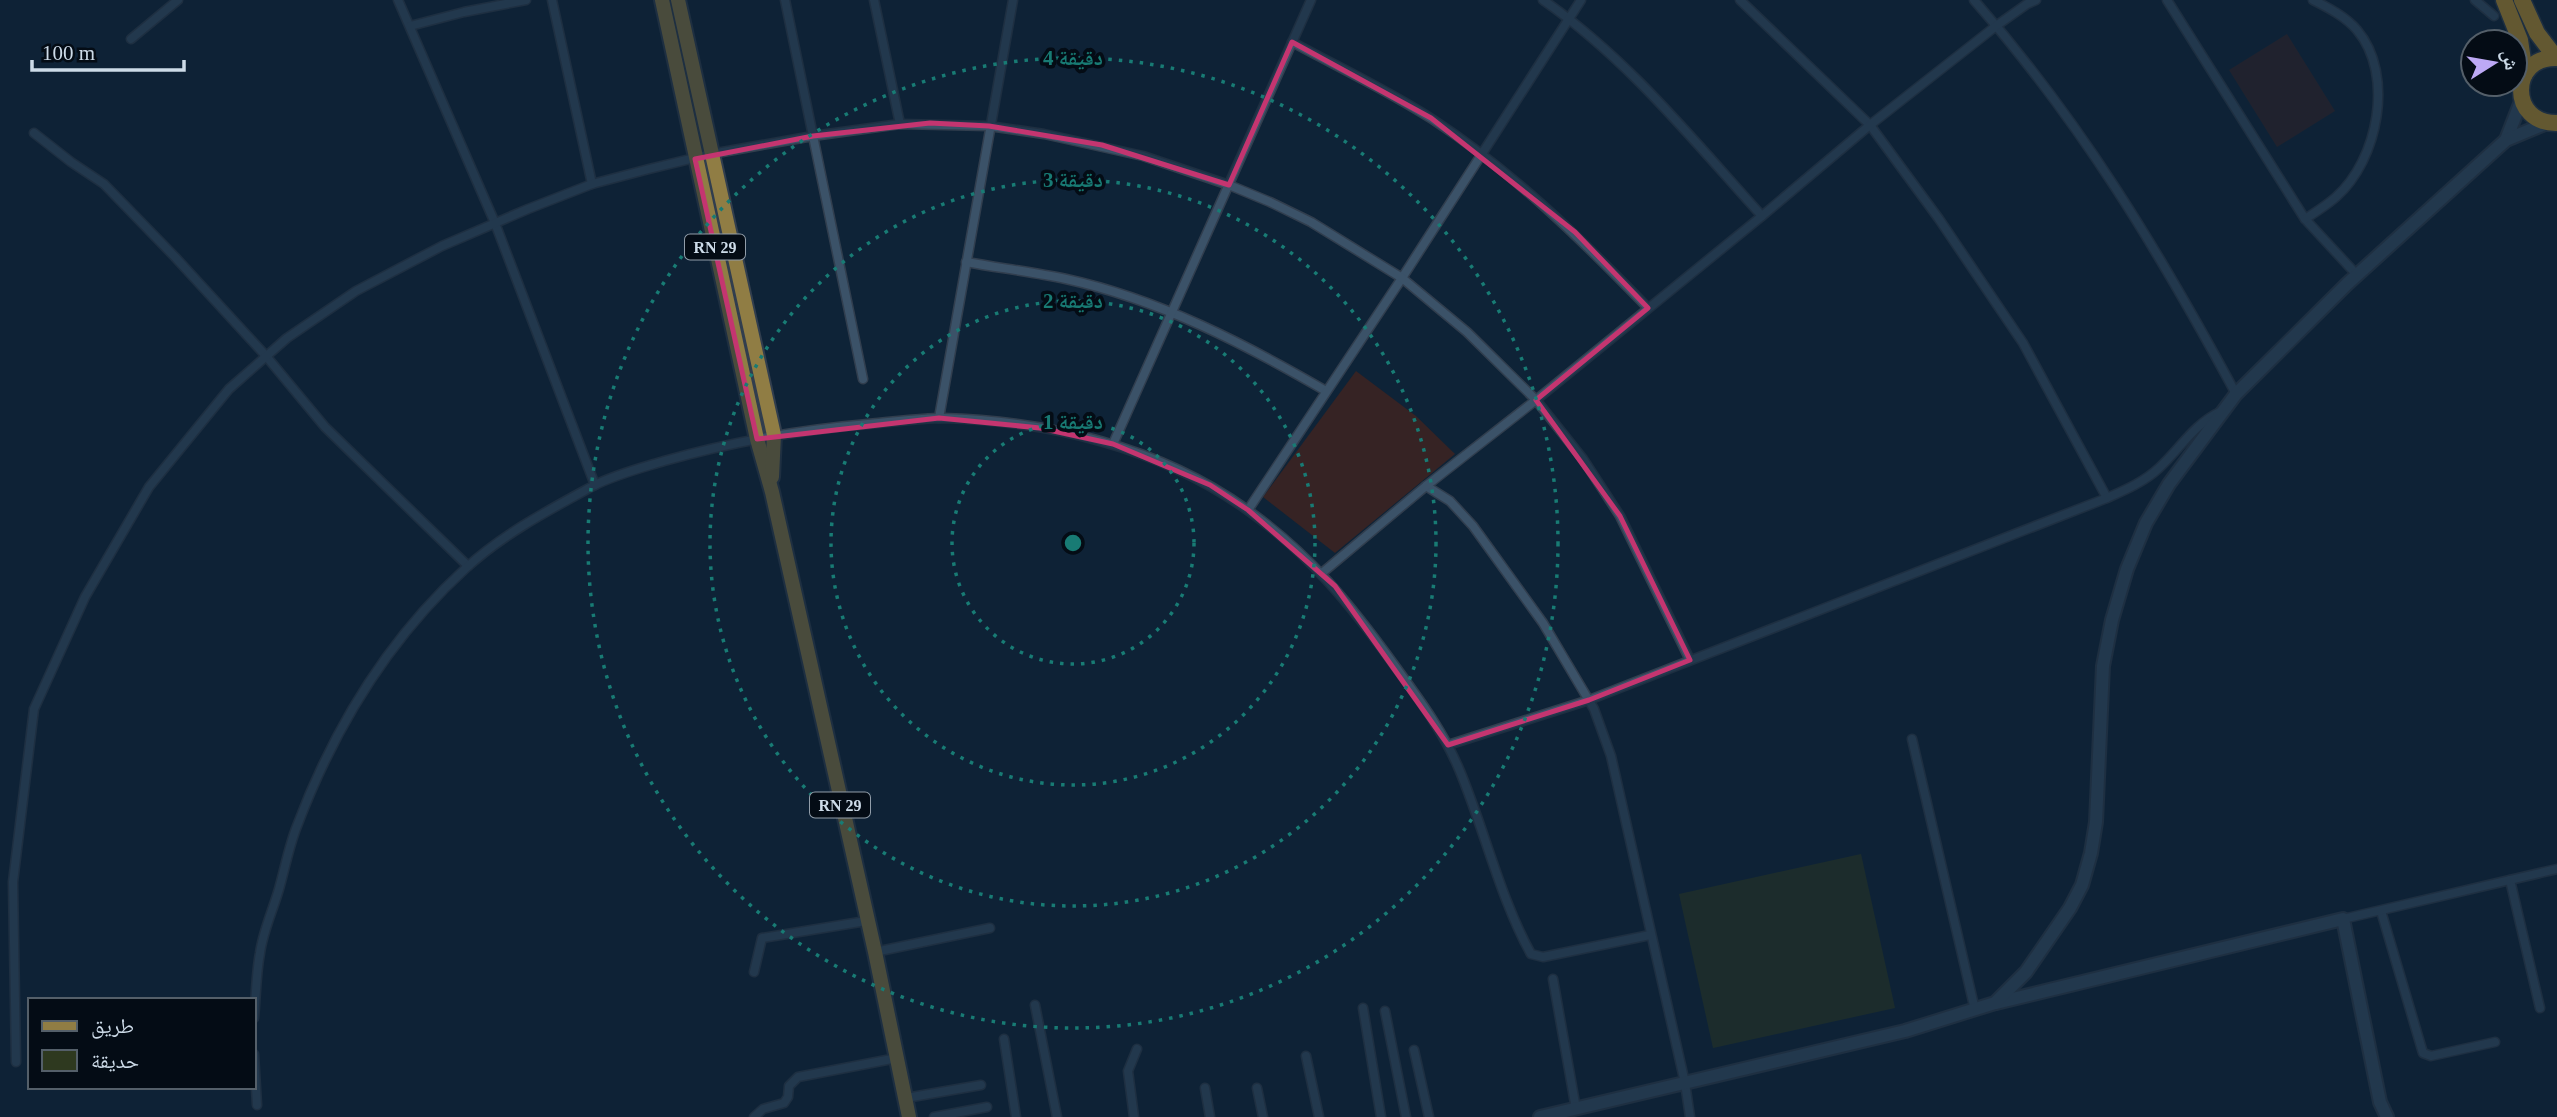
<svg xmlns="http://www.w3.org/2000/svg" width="2557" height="1117" font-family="'Times New Roman','Noto Naskh Arabic',serif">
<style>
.education{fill:#362324}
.green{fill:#2e391f}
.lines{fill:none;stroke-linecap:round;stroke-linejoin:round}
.street-casing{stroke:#313e4e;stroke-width:11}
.secondary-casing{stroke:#313e4e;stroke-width:16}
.primary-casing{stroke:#313e4e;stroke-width:18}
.highway-casing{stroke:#313e4e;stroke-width:19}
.street{stroke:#3b5268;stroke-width:8}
.secondary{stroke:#3b5268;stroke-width:12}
.primary{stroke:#907d44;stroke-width:14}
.highway{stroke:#c9992c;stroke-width:16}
.marked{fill:none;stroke:#c43570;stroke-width:5;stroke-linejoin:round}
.ring{fill:none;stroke:#187b74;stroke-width:3.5;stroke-dasharray:3.5 7}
.labels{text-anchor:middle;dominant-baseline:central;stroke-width:7;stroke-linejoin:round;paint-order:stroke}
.shield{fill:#040c15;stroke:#919da9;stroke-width:2}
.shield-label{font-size:16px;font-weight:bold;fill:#cddbe8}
.centre{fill:#187b74;stroke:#040c15;stroke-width:3.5}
.ring-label{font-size:21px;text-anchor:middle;font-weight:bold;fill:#187b74;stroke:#040c15;stroke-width:7;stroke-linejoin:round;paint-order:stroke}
</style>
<rect width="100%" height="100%" fill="#0e2337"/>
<g class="education">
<polygon points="2287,34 2335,111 2277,147 2229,70"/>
<polygon points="1356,371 1416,416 1455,454 1335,553 1263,497"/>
</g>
<polygon class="green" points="1861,854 1895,1008 1713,1048 1679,894"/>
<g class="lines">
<defs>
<g id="street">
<polyline points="398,0 495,223 595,485"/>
<polyline points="552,0 592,184"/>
<polyline points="785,0 863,379"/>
<polyline points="874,0 900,124"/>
<path d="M1543,0C1628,59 1693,140 1762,216"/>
<polyline points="1740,0 1870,125 1939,219 2023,343 2107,498"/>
<path d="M1974,0C2081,122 2159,251 2236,394"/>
<polyline points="2167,0 2305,219 2357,275"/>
<polyline points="2475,0 2494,16"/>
<polyline points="410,26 464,12 526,0"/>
<polyline points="131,39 178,0"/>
<path d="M1292,42C1338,67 1387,90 1432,119C1512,171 1581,239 1648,308"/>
<polyline points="34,133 71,162 104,184 175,257 266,356 325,427 468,566"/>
<path d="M2305,219C2316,212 2327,205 2336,197C2378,160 2395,75 2357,30C2346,17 2329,8 2313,0"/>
<path d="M966,262C999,268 1033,272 1066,279C1158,299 1245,344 1326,391"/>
<polyline points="939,418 1013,0"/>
<polyline points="1113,444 1311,0"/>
<polyline points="1426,486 1450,501 1473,526 1543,623 1594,709 1611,756 1685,1083 1690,1117"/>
<polyline points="1248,510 1402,278 1581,0"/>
<polyline points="1322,573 1426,486 1536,400 1762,216 1870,125 1996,26 2027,4 2036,0"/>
<polyline points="1912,739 1975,1010"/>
<path d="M1448,745L1589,700L2107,498C2125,490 2144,482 2159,468C2179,450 2194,424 2220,412"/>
<polyline points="2510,880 2540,1008"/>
<polyline points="2381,911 2423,1053 2431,1056 2495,1042"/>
<polyline points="2343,919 2557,869"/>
<polyline points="875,952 990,928"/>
<polyline points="754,972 762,938 866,921"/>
<polyline points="1553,979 1576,1109"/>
<polyline points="1035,1005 1057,1117"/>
<polyline points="1363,1008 1381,1117"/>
<polyline points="1385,1011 1406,1117"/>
<path d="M254,1018C256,997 256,974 260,953C263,931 273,910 279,889C285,868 289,846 297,826C334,728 388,639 466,568C503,534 549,510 593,486C614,475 641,468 664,461C731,442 798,430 868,424C893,422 918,418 943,418C1049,421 1159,447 1246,509C1308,552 1351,605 1395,666C1419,699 1443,731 1459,769C1484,828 1500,898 1531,954L1543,957L1650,935"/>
<polyline points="1004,1039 1016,1117"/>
<polyline points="1414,1050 1429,1117"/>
<polyline points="254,1054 257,1105"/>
<polyline points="1306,1056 1319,1117"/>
<polyline points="16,1062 13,882 34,709 85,597 149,487 229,389 287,338 356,291 442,246 528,209 592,184 649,169 711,154 813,136 900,124 989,126 1044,134 1143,156 1229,185 1270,202 1311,222 1402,278 1467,332 1536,400 1583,459 1620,516 1690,660"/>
<polyline points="1205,1088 1210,1117"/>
<polyline points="1257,1088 1263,1117"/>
<polyline points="906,1098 981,1085"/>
<polyline points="754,1117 763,1109 784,1103 788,1097 789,1086 798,1077 897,1058"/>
<polyline points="934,1117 987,1107"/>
<polyline points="1134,1117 1128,1071 1137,1049"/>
</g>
<g id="secondary">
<polyline points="2506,140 2522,99"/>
<polyline points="1996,1003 2343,919 2380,1102 2387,1117"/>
<polyline points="1540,1117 1905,1031 1995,1003 2026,972 2070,908 2082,885 2091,853 2096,822 2103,666 2112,620 2127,569 2146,523 2169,484 2236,394 2347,284 2506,140 2547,123"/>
</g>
<g id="primary">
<polyline points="662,0 757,439 772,492 875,952 909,1117"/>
<polyline points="678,0 774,435 772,477"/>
</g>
<g id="highway">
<polyline points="2504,0 2520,40 2525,74"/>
<polyline points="2522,0 2537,33 2556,58"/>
<path d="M2557,58C2509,56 2509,124 2557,123"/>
</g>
</defs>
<use href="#street" class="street-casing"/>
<use href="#secondary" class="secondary-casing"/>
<use href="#primary" class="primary-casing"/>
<use href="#highway" class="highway-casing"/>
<use href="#street" class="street"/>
<use href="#secondary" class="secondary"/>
<use href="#primary" class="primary"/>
<use href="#highway" class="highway"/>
</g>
<path d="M0 0H2557V1117H0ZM1292,42L1431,118L1575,232L1648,308L1536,400L1620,516L1690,660L1589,700L1448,745L1335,586L1248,510L1210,485L1113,444L1040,428L939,418L757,439L695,159L813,136L930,123L989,126L1102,145L1229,185Z" fill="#0e2337" fill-opacity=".55" fill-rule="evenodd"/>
<path class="marked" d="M1292,42L1431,118L1575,232L1648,308L1536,400L1620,516L1690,660L1589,700L1448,745L1335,586L1248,510L1210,485L1113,444L1040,428L939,418L757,439L695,159L813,136L930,123L989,126L1102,145L1229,185Z"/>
<g class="ring">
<circle cx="1073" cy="543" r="121"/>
<circle cx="1073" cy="543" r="242"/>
<circle cx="1073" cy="543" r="363"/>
<circle cx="1073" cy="543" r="485"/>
</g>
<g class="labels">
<g class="shield">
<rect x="685" y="234.5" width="60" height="25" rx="5"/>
<rect x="810" y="792.5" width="60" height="25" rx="5"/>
</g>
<g class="shield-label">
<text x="715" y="247">RN 29</text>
<text x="840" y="805">RN 29</text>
</g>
</g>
<circle cx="1073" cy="543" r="10" class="centre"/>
<g class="ring-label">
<text x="1073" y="65">4 دقيقة</text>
<text x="1073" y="187">3 دقيقة</text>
<text x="1073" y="308">2 دقيقة</text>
<text x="1073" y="429">1 دقيقة</text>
</g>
<rect x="28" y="998" width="228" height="91" fill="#040c15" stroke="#545f69" stroke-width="2"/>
<rect x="42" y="1021" width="35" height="10" fill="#907d44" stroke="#545f69" stroke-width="2"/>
<text x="91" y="1033" font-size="21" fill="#cddbe8">طريق</text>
<rect x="42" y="1050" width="35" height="21" fill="#2e391f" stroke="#545f69" stroke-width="2"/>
<text x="91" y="1068" font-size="21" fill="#cddbe8">حديقة</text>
<g transform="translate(2494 63) rotate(79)"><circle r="33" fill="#040c15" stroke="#545f69" stroke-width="2"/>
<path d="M0-5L12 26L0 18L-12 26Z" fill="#bda9f5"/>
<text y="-10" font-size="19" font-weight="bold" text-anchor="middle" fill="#cddbe8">ش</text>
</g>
<path d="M32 60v10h152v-10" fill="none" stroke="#cddbe8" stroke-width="3.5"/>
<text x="42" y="60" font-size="21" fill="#cddbe8" stroke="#040c15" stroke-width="5" paint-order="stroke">100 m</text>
</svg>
